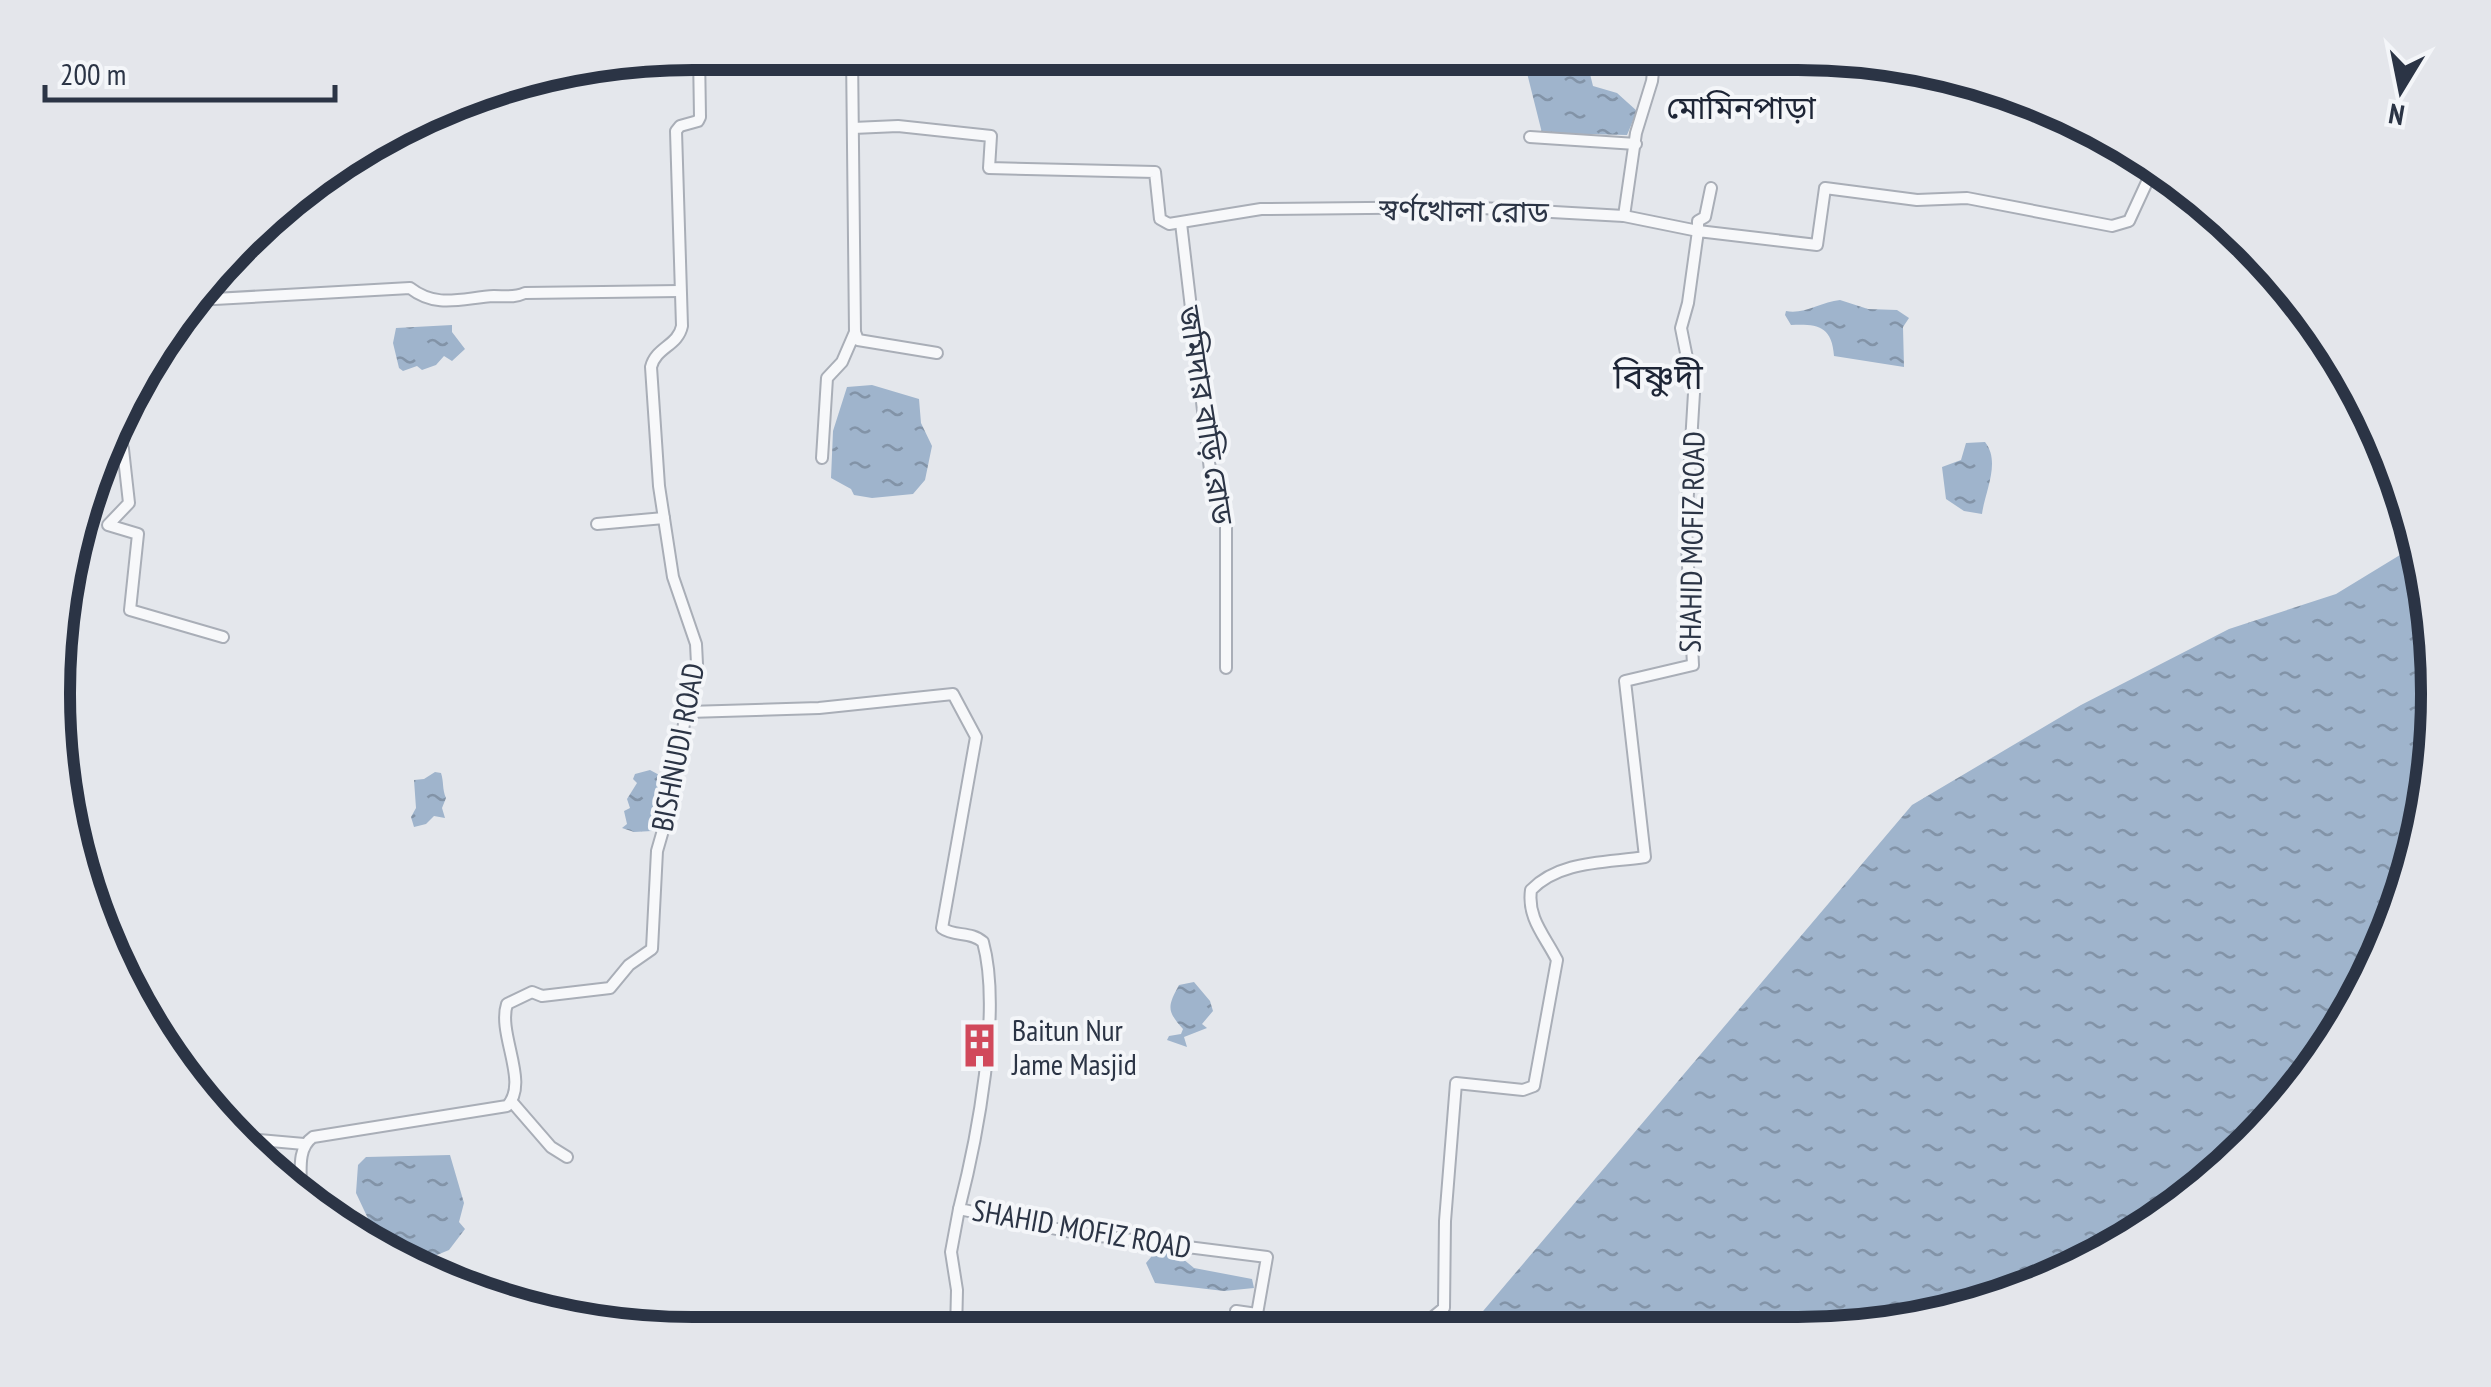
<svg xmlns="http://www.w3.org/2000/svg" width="2491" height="1387" font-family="'PT Sans Narrow','Noto Sans Bengali',sans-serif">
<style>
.water{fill:url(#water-ripples)}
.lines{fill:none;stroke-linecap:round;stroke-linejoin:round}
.street-casing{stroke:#a9aeb7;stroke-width:14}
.street{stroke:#f7f8fa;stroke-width:10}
.labels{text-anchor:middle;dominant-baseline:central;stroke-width:8;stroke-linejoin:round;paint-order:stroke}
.street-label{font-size:30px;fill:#2b3445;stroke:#f4f6f9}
.poi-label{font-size:30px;fill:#2b3445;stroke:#f4f6f9;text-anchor:start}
.neighbourhood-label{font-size:32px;fill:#1d2536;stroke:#f4f6f9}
.quarter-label{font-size:35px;fill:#1d2536;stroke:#f4f6f9}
.rim{fill:none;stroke:#2b3445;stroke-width:12}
</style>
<defs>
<pattern id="water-ripples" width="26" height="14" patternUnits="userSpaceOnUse" patternTransform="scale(2.5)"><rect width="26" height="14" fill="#9fb4cc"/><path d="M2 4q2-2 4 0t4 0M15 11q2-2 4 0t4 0" fill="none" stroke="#8293a7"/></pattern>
</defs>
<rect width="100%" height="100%" fill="#e4e7ec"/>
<g class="water">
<polygon points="1522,53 1585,54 1593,86 1617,93 1637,111 1627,135 1542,133"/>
<path d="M1840,300L1868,309L1897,310L1909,318L1903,327L1904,367L1834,356C1832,325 1816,324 1791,325L1785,315L1786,311C1803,315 1821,302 1840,300Z"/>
<polygon points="452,325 452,332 465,349 452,361 444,356 436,365 422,370 417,366 403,371 399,368 393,343 396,328"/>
<polygon points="872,385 919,399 921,423 932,446 925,480 913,494 872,498 854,495 851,489 831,478 833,431 847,387"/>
<path d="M1985,442C2001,462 1985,491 1982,514L1964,511L1946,499L1942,467L1961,460L1966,443Z"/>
<polygon points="2418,544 2433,778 2352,1014 2251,1146 2153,1227 2004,1300 1881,1329 1467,1330 1912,805 2081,705 2229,629 2336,594"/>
<polygon points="650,770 663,777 661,805 656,808 652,831 634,832 622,828 627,824 624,811 630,808 627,799 637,783 633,779 635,774"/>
<path d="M435,772L441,773C444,782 442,789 446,798L442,808L445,818L434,816L426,824L414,827L411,817L416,808L414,780L424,779Z"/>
<path d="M1194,982L1210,1001L1213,1011L1202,1024L1207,1028L1184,1037L1187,1047L1167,1040L1169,1036L1181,1034L1183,1029C1167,1011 1167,1007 1179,985Z"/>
<polygon points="450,1155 464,1203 459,1222 465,1229 449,1250 432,1257 407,1257 392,1248 383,1234 372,1227 356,1193 358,1165 366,1157"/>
<polygon points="1156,1251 1177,1254 1194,1268 1252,1279 1254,1288 1224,1291 1155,1283 1146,1263"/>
</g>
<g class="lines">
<defs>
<g id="street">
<polyline points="853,128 898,126 991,136 989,168 1155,172 1160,219 1169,224 1261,209 1464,207 1624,216 1698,231 1698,221 1705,217 1711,188"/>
<polyline points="1530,137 1636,144"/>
<polyline points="1624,216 1636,133 1652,81 1655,54"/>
<polyline points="1181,223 1210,470 1226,510 1226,668"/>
<path d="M196,300L410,288C437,309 462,298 494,296C505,296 514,298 525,293L680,291"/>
<polyline points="855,332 858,340 937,353"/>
<polyline points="118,432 123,449 129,503 108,525 138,534 130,610 223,637"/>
<polyline points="822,458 827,378 842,362 855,332 852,53"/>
<polyline points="597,524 664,518"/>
<path d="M688,712L819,708L953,694L976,737L942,928C954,937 971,931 983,942C1002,1011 977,1139 959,1209L1076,1233L1267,1257L1257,1314L1236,1311L1233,1331"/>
<polyline points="512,1102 551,1147 567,1157"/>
<polyline points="238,1138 304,1144"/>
<path d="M301,1190C301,1171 297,1148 313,1137L507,1106C530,1083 497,1034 507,1004L532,992L542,996L610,988L629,965L652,949L657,851L670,806L678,752L697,664L696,644L673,577L659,486L651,367C656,347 678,346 682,326L676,131L680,126L698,121L700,117L699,53"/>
<path d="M1416,1331L1444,1308L1445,1221L1456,1083L1523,1090L1534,1086L1557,960C1545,936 1527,918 1531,890C1560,860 1607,863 1645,857L1625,681L1693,665L1686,526L1694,393L1681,328L1688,303L1698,231L1817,245L1825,188L1917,200L1967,198L2112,226L2129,221L2153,169"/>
<polyline points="956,1332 957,1290 951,1252 959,1209"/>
</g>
</defs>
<use href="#street" class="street-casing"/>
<use href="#street" class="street"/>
</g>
<defs>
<symbol id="building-bare" viewBox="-9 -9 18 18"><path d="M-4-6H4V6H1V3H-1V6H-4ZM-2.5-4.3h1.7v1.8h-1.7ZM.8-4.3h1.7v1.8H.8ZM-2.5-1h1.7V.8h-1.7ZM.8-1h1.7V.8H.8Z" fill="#d1495b" stroke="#f4f6f9" stroke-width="2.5" paint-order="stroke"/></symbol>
</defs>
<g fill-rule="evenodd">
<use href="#building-bare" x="948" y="1014" width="63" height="63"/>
</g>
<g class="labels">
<g class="street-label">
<text transform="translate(1464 210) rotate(1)">স্বর্ণখোলা রোড</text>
<text transform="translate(1207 415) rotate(81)">জমিদার বাড়ি রোড</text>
<text transform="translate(1691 542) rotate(-89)">SHAHID MOFIZ ROAD</text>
<text transform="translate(677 747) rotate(-79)">BISHNUDI ROAD</text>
<text transform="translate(1082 1228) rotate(10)">SHAHID MOFIZ ROAD</text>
</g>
<g class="poi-label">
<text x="1012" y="1029">Baitun Nur<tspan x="1012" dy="34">Jame Masjid</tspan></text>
</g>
<g class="neighbourhood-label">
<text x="1741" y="107">মোমিনপাড়া</text>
</g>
<g class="quarter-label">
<text x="1658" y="376">বিষ্ণুদী</text>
</g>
</g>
<path d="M0 0H2491V1387H0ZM693 70H1798A623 623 0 0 1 2421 693V694A623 623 0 0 1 1798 1317H693A623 623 0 0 1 70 694V693A623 623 0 0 1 693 70Z" fill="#e4e6eb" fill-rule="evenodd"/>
<path class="rim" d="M693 70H1798A623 623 0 0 1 2421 693V694A623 623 0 0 1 1798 1317H693A623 623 0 0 1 70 694V693A623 623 0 0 1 693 70Z"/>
<g transform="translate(2401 90) rotate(190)" stroke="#f4f6f9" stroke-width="8" paint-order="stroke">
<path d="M0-8L18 38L0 25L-18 38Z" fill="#2b3445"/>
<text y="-15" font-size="28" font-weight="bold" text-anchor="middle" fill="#2b3445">N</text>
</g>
<path d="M45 85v15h290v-15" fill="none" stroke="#2b3445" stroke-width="5"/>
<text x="60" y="85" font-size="30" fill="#2b3445" stroke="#f4f6f9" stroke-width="8" paint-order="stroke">200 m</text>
</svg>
